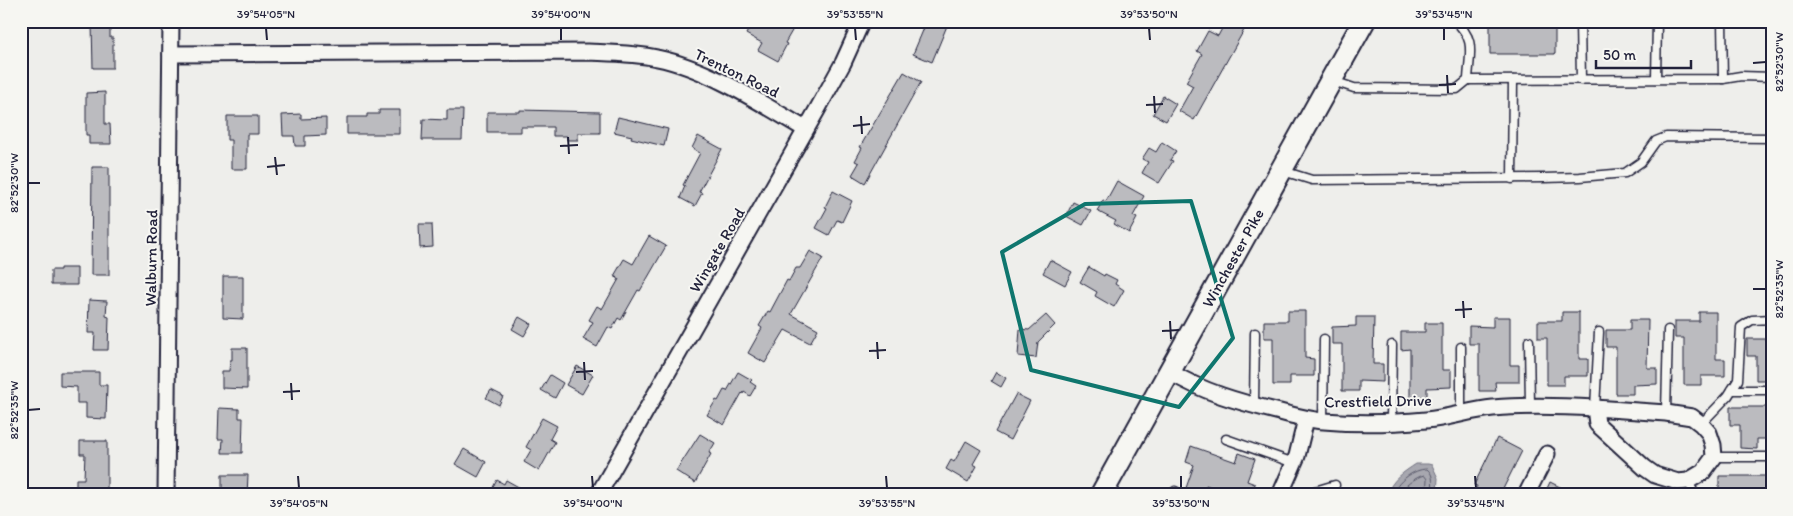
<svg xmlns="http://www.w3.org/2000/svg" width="1793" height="516" font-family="Itim,sans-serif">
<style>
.water{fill:#a7a7af;stroke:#727281}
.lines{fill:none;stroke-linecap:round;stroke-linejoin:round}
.shore{stroke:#575769;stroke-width:1}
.building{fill:#bbbbbf;stroke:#22223b}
.service-casing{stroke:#22223b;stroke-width:11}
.minor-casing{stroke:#22223b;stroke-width:19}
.secondary-casing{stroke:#22223b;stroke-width:25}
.service{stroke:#f6f6f2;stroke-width:8}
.minor{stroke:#f6f6f2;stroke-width:15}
.secondary{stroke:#f6f6f2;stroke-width:21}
.marked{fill:none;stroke:#0f766e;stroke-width:4;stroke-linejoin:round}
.ticks{fill:none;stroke:#22223b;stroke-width:2}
.labels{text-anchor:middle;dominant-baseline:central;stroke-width:4;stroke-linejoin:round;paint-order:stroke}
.street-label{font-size:16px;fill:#22223b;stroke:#f6f6f2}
.neatline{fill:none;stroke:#22223b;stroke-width:2}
.ticks-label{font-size:12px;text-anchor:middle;fill:#22223b}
</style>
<rect width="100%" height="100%" fill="#eeeeeb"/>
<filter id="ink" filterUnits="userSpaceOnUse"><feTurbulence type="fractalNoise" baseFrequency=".02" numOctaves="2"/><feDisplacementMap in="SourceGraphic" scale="10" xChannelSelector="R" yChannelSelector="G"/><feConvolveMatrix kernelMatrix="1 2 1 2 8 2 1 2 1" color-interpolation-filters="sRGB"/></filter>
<g filter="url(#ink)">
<path class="water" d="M1416,464H1428L1432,465L1438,478L1437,495H1387C1391,480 1404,472 1416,464Z"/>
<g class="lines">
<g class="shore">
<path d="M1392,495C1397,482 1413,469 1427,469C1435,475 1432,485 1432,495"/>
<path d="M1399,495C1402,487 1416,477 1424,475L1427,479L1426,495"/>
</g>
</g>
<g class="building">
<polygon points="753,21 757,21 770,28 774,21 780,21 793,29 785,43 787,44 778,61 758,50 762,43 746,34"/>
<polygon points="927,21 949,21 932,62 913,54"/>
<polygon points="1226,21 1249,21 1194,120 1179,111 1193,86 1186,82 1202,54 1197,51 1208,31 1218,36"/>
<polygon points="1500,23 1555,24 1555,54 1490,54 1490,24"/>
<polygon points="92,24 110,25 110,38 113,38 113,68 93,68"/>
<polygon points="904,72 921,82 865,183 852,175 859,163 855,161 862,148 860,147"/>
<polygon points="105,92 105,124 110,124 111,144 89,144 89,135 86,135 86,93"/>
<polygon points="1163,96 1176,104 1166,121 1153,114"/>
<polygon points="379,110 400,110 400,134 347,134 347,117 367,117 367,114 379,114"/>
<polygon points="447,110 463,110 462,140 422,140 423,119 447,120"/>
<polygon points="520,110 600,112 600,133 578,133 578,140 567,140 567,136 553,136 553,127 521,127 521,132 487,132 487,112 520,112"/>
<polygon points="301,114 301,119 326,118 326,135 305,136 305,146 295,146 294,136 283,136 282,115"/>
<polygon points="227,116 258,116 258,134 247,134 247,169 231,169 231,140 227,140"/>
<polygon points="618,117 668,129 664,146 631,138 632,136 614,132"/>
<polygon points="698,136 722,149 699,192 702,193 695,206 680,198 685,186 683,185 700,153 692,148"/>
<polygon points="1162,142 1176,151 1170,160 1173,161 1159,183 1142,173 1148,162 1142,159 1149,148 1156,152"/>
<polygon points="92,167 109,167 109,275 91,275"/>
<polygon points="1117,181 1144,196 1133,216 1137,218 1129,233 1114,224 1116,221 1097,211 1103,200 1106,201"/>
<polygon points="833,191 852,201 842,222 837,220 829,235 816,228 827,208 825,207"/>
<polygon points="1073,202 1091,211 1083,225 1066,216"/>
<polygon points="419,224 432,224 433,247 420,248"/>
<polygon points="649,236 666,246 640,291 638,290 621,320 618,318 612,329 608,327 597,347 583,339 593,322 589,320 597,306 602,309 619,279 614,276 624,259 633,264"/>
<polygon points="810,251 823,258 791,314 818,329 810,343 785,330 765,363 748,353 762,328 759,326 768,311 770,312 787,280 789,281 796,268 800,268"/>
<polygon points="1050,260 1072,272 1065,285 1043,273"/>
<polygon points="1089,267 1104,276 1105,274 1117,280 1115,284 1124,290 1114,307 1095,296 1097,292 1080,282"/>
<polygon points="60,268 77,268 77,285 51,285 51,270 60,270"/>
<polygon points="223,276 243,276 243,319 223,318"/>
<polygon points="89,300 107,301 106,316 109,317 108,350 94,350 95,333 88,333"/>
<polygon points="1288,311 1305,311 1305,358 1314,359 1314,376 1290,376 1290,385 1273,385 1273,338 1264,338 1264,321 1288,321"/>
<polygon points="1562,312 1579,312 1579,359 1588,359 1588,376 1564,376 1564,385 1547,385 1547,338 1538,338 1538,321 1562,321"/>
<polygon points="1699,312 1716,312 1716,359 1725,359 1725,376 1701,376 1701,385 1684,385 1684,338 1675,338 1675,321 1699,321"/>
<polygon points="1046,315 1055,325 1038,342 1036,358 1018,356 1020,329 1029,330"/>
<polygon points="519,317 531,324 524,336 512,329"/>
<polygon points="1356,317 1374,317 1373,364 1383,364 1383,382 1359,381 1359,391 1342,391 1342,344 1332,344 1332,327 1356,326"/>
<polygon points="1493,317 1510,317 1510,365 1519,365 1519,382 1495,382 1496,391 1479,391 1479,344 1469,344 1469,326 1493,327"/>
<polygon points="1630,320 1648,320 1647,368 1657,368 1657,384 1633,385 1633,394 1616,394 1616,347 1606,347 1606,330 1630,330"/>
<polygon points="1425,323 1442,323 1442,370 1451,370 1451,387 1427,388 1427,397 1410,397 1410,349 1401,350 1401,332 1425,332"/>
<polygon points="1747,339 1772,339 1772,380 1756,380 1756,356 1747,356"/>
<polygon points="232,348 247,348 247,389 222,388 222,371 229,371 230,360 232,360"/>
<polygon points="577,366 593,375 582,394 566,385"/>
<polygon points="60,372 99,372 99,385 107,385 106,419 86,418 86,403 77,403 77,387 60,386"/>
<polygon points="738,372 752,380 750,382 756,386 750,396 744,392 743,394 742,393 724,425 707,415 716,400 718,401 724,390 727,391"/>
<polygon points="996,372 1006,378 1001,387 991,381"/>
<polygon points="550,375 563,383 555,398 541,390"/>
<polygon points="491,390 503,396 499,405 486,398"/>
<polygon points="1016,394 1030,401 1010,440 995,432"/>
<polygon points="1730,407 1772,407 1772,439 1757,439 1757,449 1740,448 1740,425 1730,425"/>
<polygon points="219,408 239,409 239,418 243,418 242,453 222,453 223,439 218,439"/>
<polygon points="542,418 557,426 550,439 555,442 539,471 524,462 531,450 526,447"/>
<polygon points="700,434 715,443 709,453 711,454 695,483 676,471"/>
<polygon points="1497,438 1522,451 1500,495 1473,495 1477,486 1474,485"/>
<polygon points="80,441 107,441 107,493 76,493 76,479 84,479 85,454 80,454"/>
<polygon points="966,441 981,450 973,464 977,466 968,482 946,469 951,460 954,462"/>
<polygon points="1191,446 1236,462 1239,453 1255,459 1247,481 1255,484 1252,495 1234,495 1206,485 1203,494 1186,488 1194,465 1186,462"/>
<polygon points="464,449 486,462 478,477 455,464"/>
<polygon points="222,475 248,475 247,495 227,495 227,491 222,491"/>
<polygon points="1719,476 1772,476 1772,495 1719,493"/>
<polygon points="497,480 504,484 506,480 533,495 498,495 491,491"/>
<polygon points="1550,482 1576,495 1544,495"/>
</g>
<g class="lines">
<defs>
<g id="service">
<polyline points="1580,21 1581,80"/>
<polyline points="1722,21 1723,79"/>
<polyline points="1656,79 1657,21"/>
<polyline points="1468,80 1723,79 1741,76 1772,77"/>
<path d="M1333,81L1354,88L1457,89L1468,80C1469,54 1477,40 1455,21"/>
<polyline points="1283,171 1312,180 1544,178 1580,177 1625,173 1641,162 1656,141 1666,137 1772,138"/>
<polyline points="1512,179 1513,80"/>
<polyline points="1529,341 1530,406"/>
<polyline points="1461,347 1461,414"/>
<polyline points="1732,390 1772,390"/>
<polyline points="1254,405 1255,333"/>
<polyline points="1595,408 1599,332"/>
<polyline points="1666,413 1668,330"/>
<polyline points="1323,421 1324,339"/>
<polyline points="1391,422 1392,345"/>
<polyline points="1701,424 1728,396 1738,380 1741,327 1752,320 1772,319"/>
<polyline points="1226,439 1294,463"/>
<polyline points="1714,457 1772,457"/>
<polyline points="1688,481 1695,495"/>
<polyline points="1175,491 1182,495"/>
<polyline points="1301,495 1335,485"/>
</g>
<g id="minor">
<path d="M171,54L588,52C611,53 635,53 657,58C707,68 761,103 805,129"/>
<path d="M1170,372C1203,392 1239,402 1276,411C1292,415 1308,420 1324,421C1358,424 1393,423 1426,420C1449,418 1471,410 1493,408C1527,405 1561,406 1595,408"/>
<polygon points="1595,408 1666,413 1692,417 1701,424 1709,433 1713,445 1714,457 1703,472 1688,481 1678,482 1655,475 1645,468 1597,424"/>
<polyline points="166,495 171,21"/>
<polyline points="598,495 817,110 843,63 862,21"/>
<polyline points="1280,495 1297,456 1306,419"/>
<polyline points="1526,495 1547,454"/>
</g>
<polyline id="secondary" points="1101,495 1364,21"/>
</defs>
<use href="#service" class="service-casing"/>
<use href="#minor" class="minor-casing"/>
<use href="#secondary" class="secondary-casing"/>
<use href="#service" class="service"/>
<use href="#minor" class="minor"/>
<use href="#secondary" class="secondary"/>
</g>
</g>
<path class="marked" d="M1191,201L1233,338L1179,407L1031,370L1002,252L1085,204Z"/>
<path class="ticks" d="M266,28L267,40M561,28V40M855,28L856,40M1149,28L1150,40M1444,28V40M1753,63L1766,62M1447,75L1448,93M1439,85L1456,84M1154,96L1155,113M1146,105L1163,104M861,116L862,134M853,126L870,124M568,137L569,154M560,146L578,145M275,157L277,175M267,167L285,165M28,183H40M1753,289H1766M1463,301L1464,318M1455,310L1472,309M1170,321L1171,339M1162,331L1179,330M877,342L878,359M869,351L886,350M584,362L585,380M576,372L593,371M291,383L292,400M283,392L300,391M28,410L40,409M298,476L299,488M592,476L593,488M886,476L887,488M1181,476V488M1475,476L1476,488"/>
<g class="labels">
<g class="street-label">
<text transform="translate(737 73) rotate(26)">Trenton Road</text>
<text transform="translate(717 250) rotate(-60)">Wingate Road</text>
<text transform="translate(151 258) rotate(-89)">Walburn Road</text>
<text transform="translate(1233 258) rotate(-61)">Winchester Pike</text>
<text transform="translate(1378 401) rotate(-1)">Crestfield Drive</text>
</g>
</g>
<rect width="1793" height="516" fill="none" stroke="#f6f6f2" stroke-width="55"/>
<path d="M1596 60v8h95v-8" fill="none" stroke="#22223b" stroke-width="2.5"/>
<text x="1603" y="60" font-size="15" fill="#22223b" stroke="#f6f6f2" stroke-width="4" paint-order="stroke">50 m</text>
<rect x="28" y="28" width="1738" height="460" class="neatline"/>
<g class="ticks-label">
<text x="266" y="18">39°54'05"N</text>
<text x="561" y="18">39°54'00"N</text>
<text x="855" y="18">39°53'55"N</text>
<text x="1149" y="18">39°53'50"N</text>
<text x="1444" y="18">39°53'45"N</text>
<text transform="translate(1779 62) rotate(-90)" y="4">82°52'30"W</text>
<text transform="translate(14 183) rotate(-90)" y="4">82°52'30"W</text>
<text transform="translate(1779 289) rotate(-90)" y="4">82°52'35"W</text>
<text transform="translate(14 410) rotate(-90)" y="4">82°52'35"W</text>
<text x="299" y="507">39°54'05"N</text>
<text x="593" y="507">39°54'00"N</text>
<text x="887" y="507">39°53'55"N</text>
<text x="1181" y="507">39°53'50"N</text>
<text x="1476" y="507">39°53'45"N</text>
</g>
</svg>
